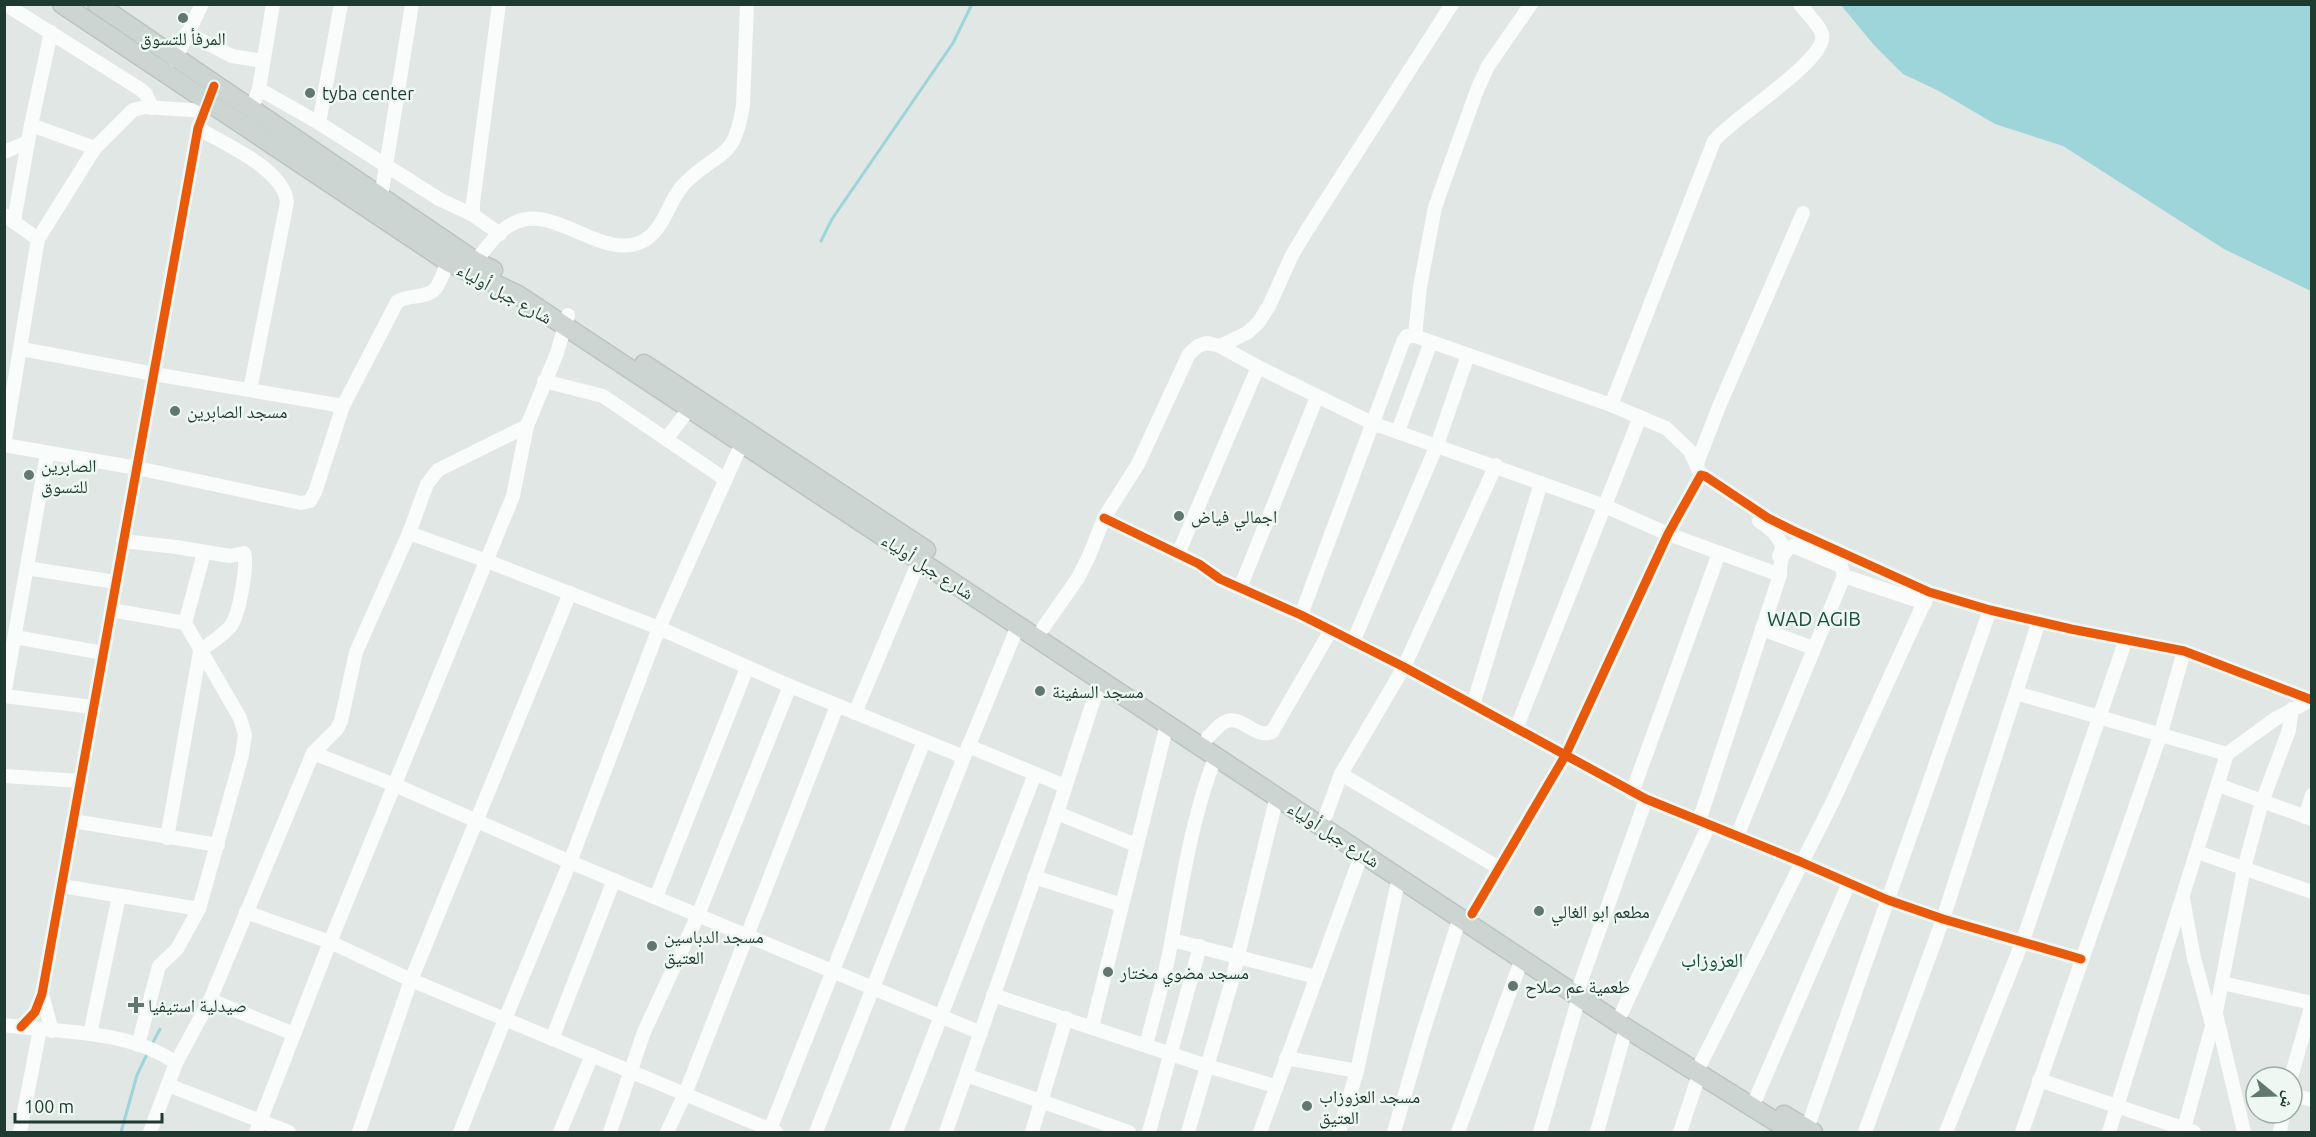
<svg xmlns="http://www.w3.org/2000/svg" width="2316" height="1137" font-family="Ubuntu,'Noto Naskh Arabic',sans-serif">
<style>
.water{fill:#9dd5da}
.lines{fill:none;stroke-linecap:round;stroke-linejoin:round}
.stream{stroke:#9dd5da;stroke-width:3}
.major-casing{stroke:#bac4c1;stroke-width:21}
.minor{stroke:#fafbfb;stroke-width:14}
.major{stroke:#ccd5d1;stroke-width:18}
.cycleway-casing{stroke:#eef7f2;stroke-width:13}
.cycleway{stroke:#e8590c;stroke-width:9}
.poi-dot{fill:#627770;stroke:#eef7f2;stroke-width:2}
.labels{text-anchor:middle;dominant-baseline:central;stroke-width:5;stroke-linejoin:round;paint-order:stroke}
.poi-label{font-size:18px;fill:#1e3b31;stroke:#eef7f2;text-anchor:start}
.street-label{font-size:18px;fill:#1e3b31;stroke:#eef7f2}
.neighbourhood-label{font-size:20px;fill:#194e3e;stroke:#eef7f2}
</style>
<rect width="100%" height="100%" fill="#e0e7e4"/>
<polygon class="water" points="1841,5 2311,5 2311,291 2224,249 2063,146 1995,124 1937,90 1903,74 1873,44"/>
<g class="lines">
<g class="stream">
<polyline points="821,241 832,219 953,43 972,4"/>
<polyline points="151,1046 160,1029"/>
<polyline points="121,1132 137,1075 148,1052"/>
</g>
<defs>
<g id="major">
<polyline points="62,4 448,262 518,295 1626,1028 1792,1132"/>
<polyline points="97,4 475,261 493,270"/>
<polyline points="644,364 926,550"/>
<polyline points="1784,1115 1813,1132"/>
</g>
</defs>
<use href="#major" class="major-casing"/>
<g class="minor">
<polyline points="5,4 140,89 146,94 152,108"/>
<polyline points="499,4 473,203 473,215 500,234"/>
<polyline points="51,32 31,125 95,148"/>
<polyline points="187,33 232,56 263,61"/>
<polyline points="175,60 202,4"/>
<polyline points="259,89 319,123 439,199 473,215"/>
<polyline points="251,110 259,89 273,4"/>
<polyline points="204,111 145,107 133,110 95,148 38,239 4,445 137,468 301,503 310,501 315,492 343,406"/>
<polyline points="319,123 341,4"/>
<path d="M198,128C225,145 283,168 287,202L250,390"/>
<polyline points="4,152 28,142"/>
<polyline points="381,197 412,4"/>
<polyline points="4,215 38,239"/>
<polyline points="14,221 31,125"/>
<path d="M475,261C487,248 498,230 514,223C555,202 604,264 645,240C666,227 669,197 687,181C722,148 734,161 743,105L747,4"/>
<polyline points="1415,336 1420,287 1435,207 1477,90 1488,66 1531,4"/>
<polyline points="1220,346 1247,333 1258,323 1269,306 1292,255 1307,230 1452,4"/>
<path d="M22,349L154,374L343,406L397,302C408,294 426,299 435,289C441,282 444,270 448,262"/>
<polyline points="544,381 603,396 726,480"/>
<path d="M1611,405L1714,141C1729,120 1830,59 1822,34C1819,24 1806,13 1800,4"/>
<polyline points="1398,431 1431,342"/>
<polyline points="667,438 689,409"/>
<polyline points="1697,463 1720,404 1803,213"/>
<polyline points="1104,518 1199,564 1220,579 1301,615 1404,667 1646,799 1801,862 1888,900 1943,919 2081,959"/>
<path d="M1759,521C1770,528 1777,534 1783,547L1779,556"/>
<polyline points="409,533 487,561 659,628 790,686 964,757"/>
<path d="M123,541L176,547L230,556L244,553C248,565 239,617 230,627C222,636 209,644 200,651L167,838"/>
<polyline points="1178,554 1258,367"/>
<polyline points="27,568 115,582"/>
<polyline points="1240,588 1317,397"/>
<polyline points="111,610 185,623 240,718 245,735 242,755 199,909 177,949 159,966 138,1045"/>
<polyline points="1301,615 1403,342 1407,336 1415,336 1611,405 1666,428 1690,451 1701,475"/>
<polyline points="185,623 204,553"/>
<polyline points="1043,628 1078,578 1089,556 1104,518 1138,464 1189,354 1198,346 1207,343 1220,346 1258,367 1372,423 1605,506 1668,534 1780,575"/>
<polyline points="1762,629 1813,648"/>
<polyline points="15,637 103,653"/>
<polyline points="1353,642 1437,445 1468,355"/>
<polyline points="2016,693 2227,754"/>
<polyline points="4,695 47,454"/>
<polyline points="4,696 93,707"/>
<polyline points="1473,705 1541,483"/>
<polyline points="855,713 919,561"/>
<polyline points="1516,729 1640,417"/>
<path d="M1208,737C1214,732 1220,723 1227,721C1243,716 1255,739 1272,732L1331,630"/>
<polyline points="968,746 1065,786"/>
<polyline points="313,753 395,785 570,862 981,1033"/>
<polyline points="1341,774 1499,868"/>
<polyline points="4,776 81,781"/>
<polyline points="2218,785 2312,819"/>
<polyline points="1632,793 1719,553"/>
<polyline points="1057,813 1136,845"/>
<polyline points="1326,815 1341,774 1404,667 1496,465"/>
<polyline points="2305,817 2312,795"/>
<polyline points="73,821 218,845"/>
<path d="M1699,821L1780,575C1780,562 1781,552 1793,546L1841,566L1844,576L1925,603"/>
<polyline points="1737,836 1844,576"/>
<polyline points="2197,852 2312,892"/>
<polyline points="1034,877 1122,905"/>
<polyline points="62,886 199,909"/>
<polyline points="656,897 747,668"/>
<polyline points="2183,899 2194,958 2212,1024"/>
<polyline points="246,912 330,942 411,980 776,1132"/>
<polyline points="1472,914 1565,756 1668,534 1701,475 1705,476 1768,518 1792,530 1929,592 1990,610 2071,629 2184,651 2312,700"/>
<polyline points="1172,940 1316,977"/>
<polyline points="2222,983 2312,1003"/>
<polyline points="1580,984 1646,799"/>
<polyline points="42,994 52,1031"/>
<polyline points="993,995 1207,1066 1275,1086"/>
<polyline points="210,1000 294,1034"/>
<polyline points="1622,1012 1709,825"/>
<polyline points="2216,1014 2244,1132"/>
<path d="M4,1025C60,1033 128,1029 176,1063L150,1132"/>
<polyline points="21,1027 35,1012 42,994 198,128 214,86"/>
<polyline points="1092,1027 1167,724"/>
<polyline points="90,1034 119,896"/>
<polyline points="552,1039 614,880"/>
<path d="M1146,1045C1155,1010 1166,974 1172,938C1182,882 1194,809 1216,756"/>
<polyline points="1286,1058 1357,1071"/>
<polyline points="176,1063 210,1000 313,753 337,729 341,721 356,652 409,533 427,484 438,470 527,426"/>
<polyline points="1701,1063 1833,801 1929,592"/>
<polyline points="966,1075 1129,1132"/>
<polyline points="2291,1077 2312,1004"/>
<polyline points="2039,1080 2194,1132"/>
<polyline points="168,1085 289,1132"/>
<polyline points="2292,1095 2312,1100"/>
<polyline points="1756,1098 1849,883"/>
<polyline points="1807,1129 1990,610"/>
<polyline points="20,1132 40,1029"/>
<polyline points="256,1132 330,942 513,496 527,426 557,353 568,315"/>
<polyline points="359,1132 411,980 570,593"/>
<polyline points="460,1132 505,1019 570,862 659,628 742,443"/>
<polyline points="560,1132 592,1055"/>
<polyline points="610,1132 644,1032 698,915 790,686"/>
<polyline points="667,1132 685,1094 837,706"/>
<polyline points="769,1132 924,741"/>
<polyline points="816,1132 964,757 1018,626"/>
<polyline points="896,1132 1035,774"/>
<polyline points="946,1132 1057,813 1100,680"/>
<polyline points="1032,1132 1066,1018"/>
<polyline points="1149,1132 1200,946"/>
<polyline points="1188,1132 1231,984 1277,796"/>
<polyline points="1260,1132 1362,853"/>
<polyline points="1339,1132 1357,1071 1399,877"/>
<polyline points="1394,1132 1423,1032 1460,917"/>
<polyline points="1458,1132 1522,959"/>
<polyline points="1540,1132 1579,997"/>
<polyline points="1597,1132 1626,1028"/>
<polyline points="1680,1132 1699,1075"/>
<polyline points="1865,1132 1943,919 2039,621"/>
<polyline points="1946,1132 2022,943 2126,639"/>
<polyline points="2022,1132 2160,736 2184,651"/>
<polyline points="2109,1132 2227,754 2275,719 2311,700"/>
<polyline points="2183,1132 2216,1012 2244,868 2262,802 2289,730 2292,709"/>
<polyline points="2280,1132 2283,1113"/>
</g>
<use href="#major" class="major"/>
<defs>
<g id="cycleway">
<polyline points="1104,518 1199,564 1220,579 1301,615 1404,667 1646,799 1801,862 1888,900 1943,919 2081,959"/>
<polyline points="1472,914 1565,756 1668,534 1701,475 1705,476 1768,518 1792,530 1929,592 1990,610 2071,629 2184,651 2312,700"/>
<polyline points="21,1027 35,1012 42,994 198,128 214,86"/>
</g>
</defs>
<use href="#cycleway" class="cycleway-casing"/>
<use href="#cycleway" class="cycleway"/>
</g>
<g class="poi-dot">
<circle cx="183" cy="18" r="6"/>
<circle cx="310" cy="93" r="6"/>
<circle cx="175" cy="411" r="6"/>
<circle cx="29" cy="475" r="6"/>
<circle cx="1179" cy="516" r="6"/>
<circle cx="1040" cy="691" r="6"/>
<circle cx="1539" cy="911" r="6"/>
<circle cx="652" cy="946" r="6"/>
<circle cx="1108" cy="972" r="6"/>
<circle cx="1513" cy="986" r="6"/>
<path d="M133 996h6v6h6v6h-6v6h-6v-6h-6v-6h6z"/>
<circle cx="1307" cy="1106" r="6"/>
</g>
<g class="labels">
<g class="poi-label">
<text x="183" y="38" text-anchor="middle">المرفأ للتسوق</text>
<text x="322" y="93">tyba center</text>
<text x="187" y="411">مسجد الصابرين</text>
<text x="41" y="465">الصابرين<tspan x="41" dy="21">للتسوق</tspan></text>
<text x="1191" y="516">اجمالي فياض</text>
<text x="1052" y="691">مسجد السفينة</text>
<text x="1551" y="911">مطعم ابو الغالي</text>
<text x="664" y="936">مسجد الدباسين<tspan x="664" dy="21">العتيق</tspan></text>
<text x="1120" y="972">مسجد مضوي مختار</text>
<text x="1525" y="986">طعمية عم صلاح</text>
<text x="148" y="1005">صيدلية استيفيا</text>
<text x="1319" y="1096">مسجد العزوزاب<tspan x="1319" dy="21">العتيق</tspan></text>
</g>
<g class="street-label">
<text transform="translate(505 293) rotate(29)">شارع جبل أولياء</text>
<text transform="translate(928 566) rotate(33)">شارع جبل أولياء</text>
<text transform="translate(1334 834) rotate(33)">شارع جبل أولياء</text>
</g>
<g class="neighbourhood-label">
<text x="1814" y="618">WAD AGIB</text>
<text x="1712" y="959">العزوزاب</text>
</g>
</g>
<rect width="2316" height="1137" fill="none" stroke="#1e3b31" stroke-width="12"/>
<g transform="translate(2274 1095) rotate(109)"><circle r="28" fill="#eef7f2" stroke="#9baca5" stroke-width="1.5"/>
<path d="M0-4.5L10 22L0 15L-10 22Z" fill="#627770"/>
<text y="-9" font-size="16" font-weight="bold" text-anchor="middle" fill="#1e3b31">ش</text>
</g>
<path d="M15 1113v9h147v-9" fill="none" stroke="#1e3b31" stroke-width="3"/>
<text x="24" y="1113" font-size="18" fill="#1e3b31" stroke="#eef7f2" stroke-width="4.5" paint-order="stroke">100 m</text>
</svg>
